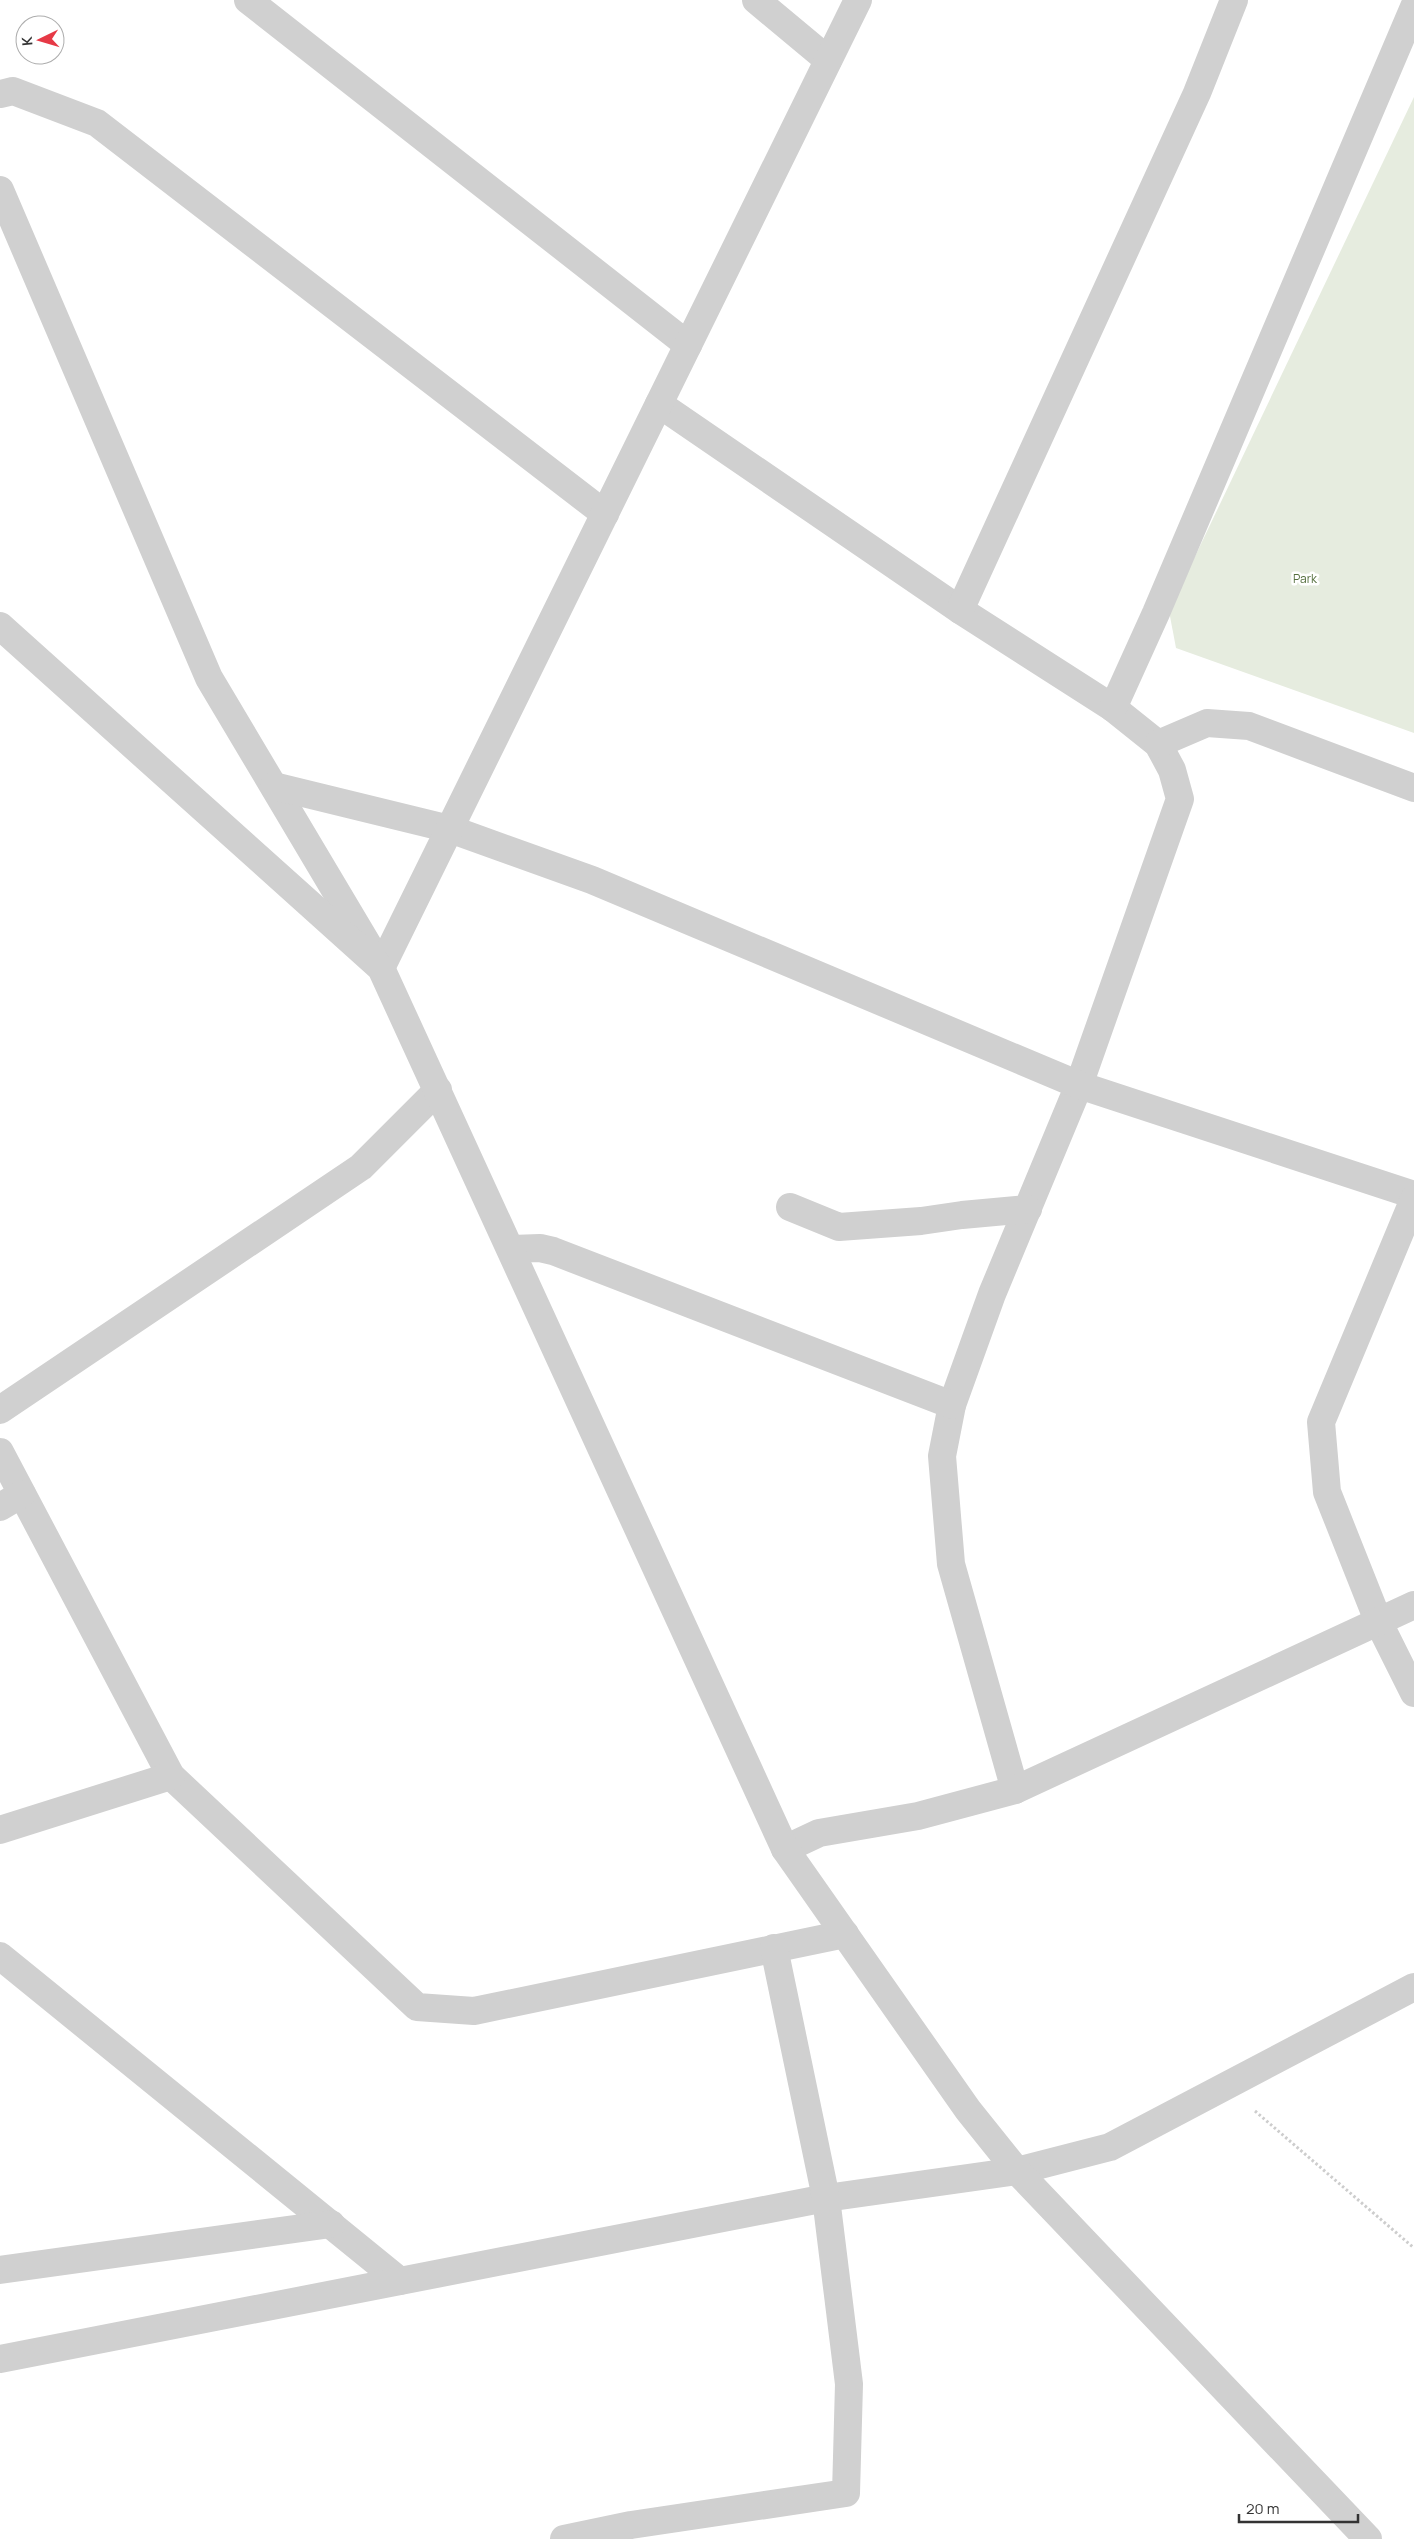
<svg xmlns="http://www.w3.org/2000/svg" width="1414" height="2539" font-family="Manrope,sans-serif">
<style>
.green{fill:#e6ecdf}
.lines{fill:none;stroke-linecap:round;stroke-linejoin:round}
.path{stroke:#cdcdcd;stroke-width:3;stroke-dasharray:2.5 2.5;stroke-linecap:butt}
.minor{stroke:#d0d0d0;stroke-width:28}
.tertiary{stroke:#d0d0d0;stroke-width:28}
.labels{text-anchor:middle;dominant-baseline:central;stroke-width:5;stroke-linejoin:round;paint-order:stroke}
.park-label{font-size:12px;fill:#56703f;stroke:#fff}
</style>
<rect width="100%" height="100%" fill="#fff"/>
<polygon class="green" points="1414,97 1414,733 1176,648 1169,611"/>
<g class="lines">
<polyline class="path" points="1255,2111 1414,2248"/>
<g class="minor">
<polyline points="248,0 688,345"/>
<polyline points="756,0 828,60"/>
<polyline points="0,94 13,91 97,123 605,514"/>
<polyline points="0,190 209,678 378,962"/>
<polyline points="659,404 960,610 1113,708 1158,744 1172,770 1180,799 1079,1085 992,1294 952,1405 942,1456 951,1564 1015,1790"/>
<polyline points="960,610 1197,93 1234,0"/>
<polyline points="1113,708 1156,613 1414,7"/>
<polyline points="1158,744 1207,723 1249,726 1414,788"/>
<polyline points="274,786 450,829 592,880 1079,1085 1414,1195"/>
<polyline points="381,968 858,0"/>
<polyline points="1414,1199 1321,1422 1327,1492 1379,1623 1414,1693"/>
<polyline points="790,1207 839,1227 921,1221 962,1215 1028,1209"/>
<polyline points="512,1249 540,1248 553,1251 952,1405"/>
<polyline points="0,1410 361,1167 438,1090"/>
<polyline points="0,1452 171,1776 417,2007 474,2011 845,1934"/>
<polyline points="0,1507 22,1494"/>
<polyline points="0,1830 171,1776"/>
<polyline points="785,1849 819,1833 918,1816 1015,1790 1414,1605"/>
<polyline points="0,1956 400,2281"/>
<polyline points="0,2270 331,2224"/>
<polyline points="0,2359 826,2198 1017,2171 1110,2147 1414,1987"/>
<polyline points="564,2539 631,2525 846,2493 849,2384 826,2198 774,1948"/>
</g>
<polyline class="tertiary" points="0,626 381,968 785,1849 968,2110 1017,2171 1368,2539"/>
</g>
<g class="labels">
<g class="park-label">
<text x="1305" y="578">Park</text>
</g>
</g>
<g transform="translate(40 40) rotate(265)"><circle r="24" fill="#ffffff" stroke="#adadad"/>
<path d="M0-4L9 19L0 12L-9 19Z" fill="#e63946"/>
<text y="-8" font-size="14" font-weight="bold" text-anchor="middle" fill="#333333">K</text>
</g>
<path d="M1239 2514v8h119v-8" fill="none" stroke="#333333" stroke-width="2.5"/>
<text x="1246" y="2514" font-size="15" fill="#333333" stroke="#ffffff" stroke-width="4" paint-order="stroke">20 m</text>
</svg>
